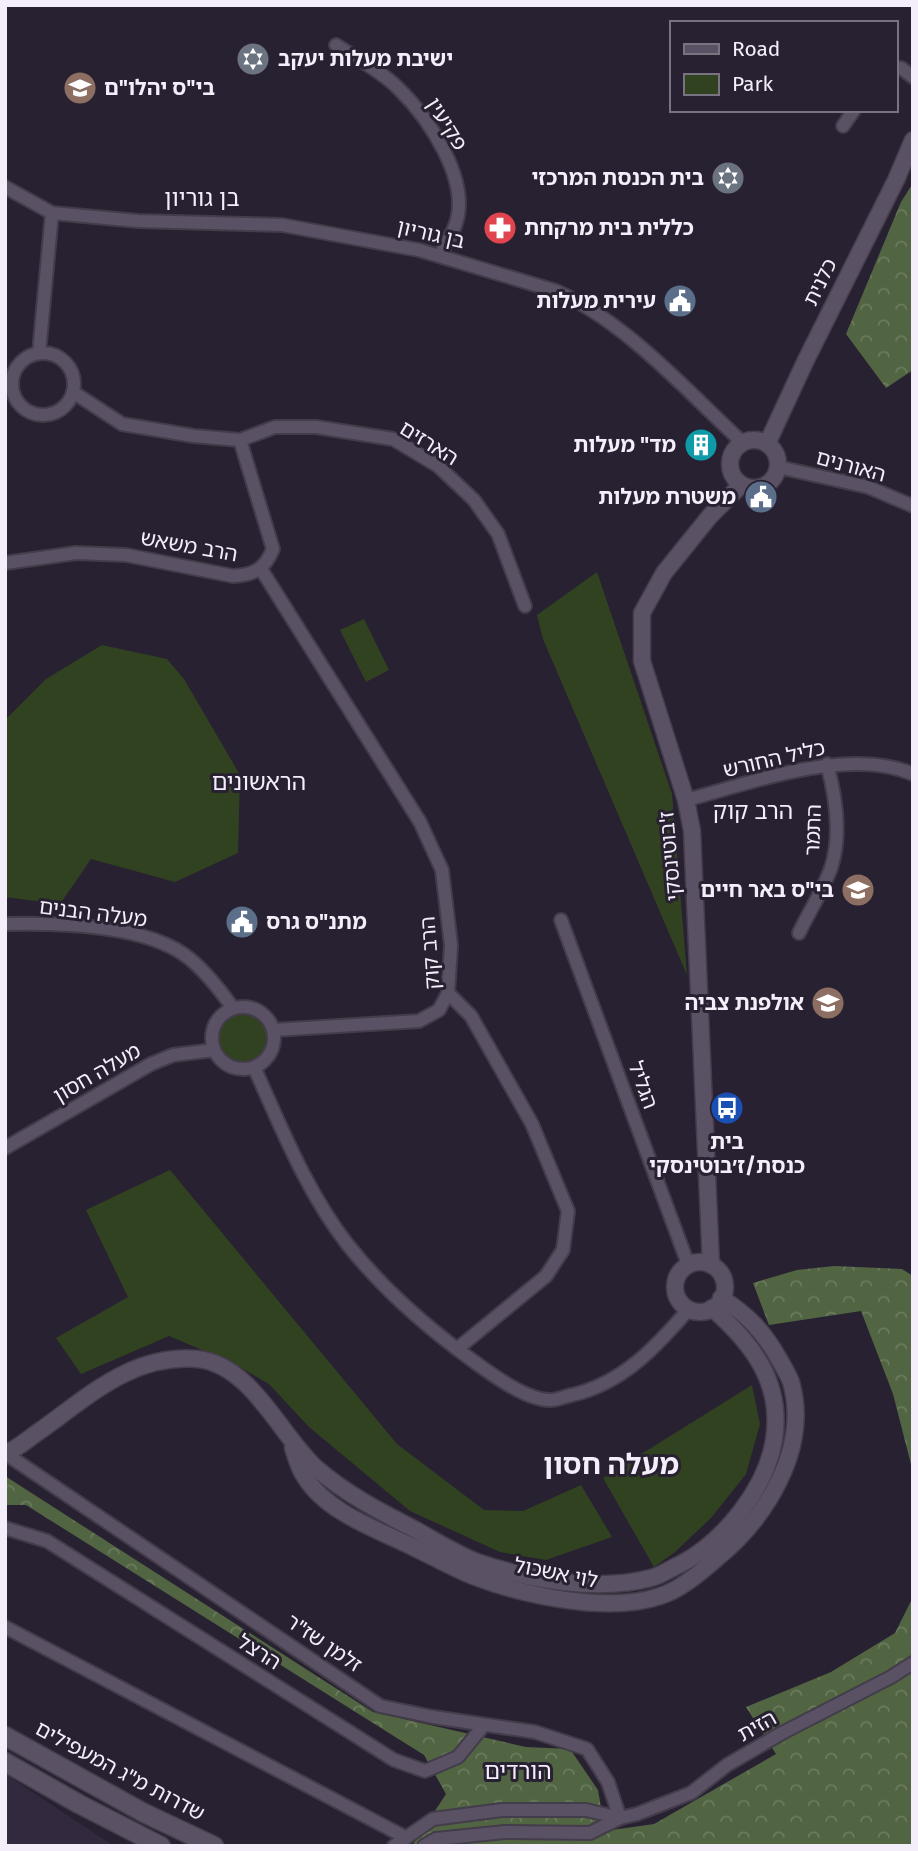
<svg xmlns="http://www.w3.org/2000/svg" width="918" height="1851" font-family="'Fira Sans','Noto Sans Hebrew',sans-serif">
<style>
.built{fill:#33293f}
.forest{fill:url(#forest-crowns)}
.park{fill:#314221}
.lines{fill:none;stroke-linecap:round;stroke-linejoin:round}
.minor-casing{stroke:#433c4a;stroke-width:16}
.tertiary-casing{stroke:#433c4a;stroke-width:19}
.secondary-casing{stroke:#433c4a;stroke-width:21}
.minor{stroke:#5a5264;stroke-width:12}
.tertiary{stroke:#5a5264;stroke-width:16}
.secondary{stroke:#5a5264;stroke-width:18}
.labels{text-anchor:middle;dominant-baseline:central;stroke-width:6;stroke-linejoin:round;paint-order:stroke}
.poi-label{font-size:21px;font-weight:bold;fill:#f3eef9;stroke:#282131;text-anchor:end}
.street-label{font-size:21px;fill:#f3eef9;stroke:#282131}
.neighbourhood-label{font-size:23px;fill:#f3eef9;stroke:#282131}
.district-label{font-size:28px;font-weight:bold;fill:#f3eef9;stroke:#282131}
</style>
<defs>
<pattern id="forest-crowns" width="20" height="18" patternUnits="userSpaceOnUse" patternTransform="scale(1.75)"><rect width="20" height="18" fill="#526542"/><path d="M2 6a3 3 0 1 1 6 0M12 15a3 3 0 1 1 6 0" fill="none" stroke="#6b7b5e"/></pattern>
</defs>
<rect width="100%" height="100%" fill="#282131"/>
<polygon class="built" points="5,1774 114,1846 5,1846"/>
<g class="forest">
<polygon points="913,183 913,370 886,388 846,334 901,202"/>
<polygon points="834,1266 902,1269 913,1276 913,1472 893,1394 861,1311 769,1325 753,1283 797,1270"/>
<polygon points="5,1476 373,1712 526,1747 570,1749 598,1790 605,1831 654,1824 776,1754 746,1707 831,1672 895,1633 913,1597 913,1846 412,1846 446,1794 424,1755 26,1505 5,1505"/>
</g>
<g class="park">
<polygon points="597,572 672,794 687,975 543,639 537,615"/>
<polygon points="364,619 389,670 366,682 340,630"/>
<polygon points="102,645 167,659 184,679 240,775 238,853 175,882 91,859 60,904 5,897 5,720 46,679"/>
<circle cx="243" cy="1038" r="26"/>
<polygon points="170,1170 397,1444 484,1510 523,1511 581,1485 612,1537 546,1560 500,1552 410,1511 309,1427 269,1384 233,1363 169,1336 81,1374 56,1338 128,1297 86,1210"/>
<polygon points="752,1385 760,1424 746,1474 711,1518 675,1552 654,1567 603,1478"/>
</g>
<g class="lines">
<defs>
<g id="minor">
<path d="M336,45C356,58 381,71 398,88C429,118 472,182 455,226C451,236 445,246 440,255"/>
<polyline points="895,69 901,68 913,77"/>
<polyline points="843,126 854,110"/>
<path d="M5,187L52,213L138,221L282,225L419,250L556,291C626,322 686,390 743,443"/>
<polyline points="39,353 52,213"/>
<circle cx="43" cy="384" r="31"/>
<polyline points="240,440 275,427 316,427 393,439 438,466 474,500 498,534 525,606"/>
<polyline points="778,467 868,487 913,506"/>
<path d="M5,563L76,553L126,555L233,576C254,575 265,569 273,549L240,440L194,436L122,424L73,392"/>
<polyline points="261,569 420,822 442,870 451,945 448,993 439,1010 419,1021 273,1030"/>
<path d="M686,800C751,783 849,746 913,774"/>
<polyline points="561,920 688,1264"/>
<path d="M5,924C58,923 148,924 190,959C207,973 220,990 233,1008"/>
<path d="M799,933C809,912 823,890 831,868C842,835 836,797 827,764"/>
<polyline points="448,993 471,1016 532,1124 568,1211 563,1250 546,1276 457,1349"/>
<circle cx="243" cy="1038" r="31"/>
<path d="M254,1067C281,1127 307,1193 348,1245C383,1289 430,1330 476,1363C494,1376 528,1401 551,1400C558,1400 565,1396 572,1395C623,1383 656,1347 689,1309"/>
<polyline points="5,1148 151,1064 173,1055 214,1050"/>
<polyline points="6,1454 380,1706 433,1717 535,1732 587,1749 608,1782 620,1818"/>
<polyline points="5,1528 47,1541 394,1760 425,1771 458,1757 484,1725"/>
<polyline points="5,1627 405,1837"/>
<polyline points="394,1846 433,1819 502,1810 586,1810 620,1818"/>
<polyline points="424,1846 436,1839 505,1832 590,1833 620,1818 637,1814 691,1793 727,1765 782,1733 891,1677 913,1663"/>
</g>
<g id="tertiary">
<circle cx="754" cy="464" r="24"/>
<polyline points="767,444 805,362 896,180 913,140"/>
<circle cx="700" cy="1287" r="25"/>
<polyline points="711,1265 692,831 686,800 642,661 642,613 664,573 710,516 741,485"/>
<path d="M293,1448C296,1457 299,1469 305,1477C327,1513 379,1530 415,1548C434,1557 453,1568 473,1576C522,1595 608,1614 660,1596C680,1590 701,1572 717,1558C766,1518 810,1448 791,1382C788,1374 783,1366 779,1359C764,1332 747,1314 721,1298"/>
<path d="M5,1453C17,1450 30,1437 41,1430C90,1395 133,1354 197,1359C251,1364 280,1435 316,1468C346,1494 379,1511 414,1529C434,1540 456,1554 477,1562C530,1580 597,1592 651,1578C661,1576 671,1568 681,1564C724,1541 766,1489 774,1440C783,1383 753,1344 712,1308"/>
</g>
<g id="secondary">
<polyline points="5,1736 144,1813 214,1846"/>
<polyline points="5,1762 79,1804 161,1846"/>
</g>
</defs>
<use href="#minor" class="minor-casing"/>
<use href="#tertiary" class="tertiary-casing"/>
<use href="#secondary" class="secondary-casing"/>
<use href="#minor" class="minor"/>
<use href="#tertiary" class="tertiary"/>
<use href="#secondary" class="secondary"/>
</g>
<defs>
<symbol id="synagogue-disc" viewBox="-11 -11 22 22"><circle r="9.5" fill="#6b7280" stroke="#282131"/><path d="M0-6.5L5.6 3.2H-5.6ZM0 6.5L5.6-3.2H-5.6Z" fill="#fff"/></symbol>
<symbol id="school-disc" viewBox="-11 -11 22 22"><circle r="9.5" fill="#8d6e63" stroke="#282131"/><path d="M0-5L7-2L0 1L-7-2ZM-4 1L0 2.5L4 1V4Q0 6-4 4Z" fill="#fff"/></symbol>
<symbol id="pharmacy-disc" viewBox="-11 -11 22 22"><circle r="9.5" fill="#e0444e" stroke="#282131"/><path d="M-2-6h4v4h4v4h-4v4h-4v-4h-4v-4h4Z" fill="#fff"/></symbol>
<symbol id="civic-disc" viewBox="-11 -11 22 22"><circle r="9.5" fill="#5c6f8a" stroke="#282131"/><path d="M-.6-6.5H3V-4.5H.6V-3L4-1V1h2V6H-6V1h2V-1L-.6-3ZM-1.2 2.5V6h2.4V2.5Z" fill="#fff"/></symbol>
<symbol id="building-disc" viewBox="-11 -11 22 22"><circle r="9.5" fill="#0f9aa8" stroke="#282131"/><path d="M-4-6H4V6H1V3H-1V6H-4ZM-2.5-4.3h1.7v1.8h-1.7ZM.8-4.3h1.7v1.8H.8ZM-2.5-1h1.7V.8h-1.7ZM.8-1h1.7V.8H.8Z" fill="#fff"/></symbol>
<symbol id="bus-disc" viewBox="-11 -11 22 22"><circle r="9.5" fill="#1a4fb4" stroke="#282131"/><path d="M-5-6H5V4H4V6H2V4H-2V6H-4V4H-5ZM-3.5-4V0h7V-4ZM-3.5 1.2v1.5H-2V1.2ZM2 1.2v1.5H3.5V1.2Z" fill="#fff"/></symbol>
</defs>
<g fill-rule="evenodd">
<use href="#synagogue-disc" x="234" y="40" width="38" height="38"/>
<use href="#school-disc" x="61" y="69" width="38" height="38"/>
<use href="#synagogue-disc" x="709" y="159" width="38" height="38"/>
<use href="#pharmacy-disc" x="481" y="209" width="38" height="38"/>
<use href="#civic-disc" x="661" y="282" width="38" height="38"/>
<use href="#building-disc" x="682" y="426" width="38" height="38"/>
<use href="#civic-disc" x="742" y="478" width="38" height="38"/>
<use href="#school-disc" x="839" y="871" width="38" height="38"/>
<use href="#civic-disc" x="223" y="903" width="38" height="38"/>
<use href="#school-disc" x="809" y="984" width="38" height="38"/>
<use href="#bus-disc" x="708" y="1089" width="38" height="38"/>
</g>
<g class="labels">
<g class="poi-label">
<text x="278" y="59" text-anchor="start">ישיבת מעלות יעקב</text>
<text x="104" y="88" text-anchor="start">בי"ס יהלו"ם</text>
<text x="704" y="178">בית הכנסת המרכזי</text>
<text x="524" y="228" text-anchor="start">כללית בית מרקחת</text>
<text x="656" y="301">עירית מעלות</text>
<text x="676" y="445">מד" מעלות</text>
<text x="736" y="497">משטרת מעלות</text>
<text x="834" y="890">בי"ס באר חיים</text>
<text x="266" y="922" text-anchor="start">מתנ"ס גרס</text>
<text x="804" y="1003">אולפנת צביה</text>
<text x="727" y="1142" text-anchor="middle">בית<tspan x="727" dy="24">כנסת/ז׳בוטינסקי</tspan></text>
</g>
<g class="street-label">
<text transform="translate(447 124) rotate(58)">פקיעין</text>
<text transform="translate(431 234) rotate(13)">בן גוריון</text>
<text transform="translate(820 282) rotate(-64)">כלנית</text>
<text transform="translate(429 443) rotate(32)">הארזים</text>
<text transform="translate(851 466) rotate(15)">האורנים</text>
<text transform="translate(189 546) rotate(10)">הרב משאש</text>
<text transform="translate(774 759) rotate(-13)">כליל החורש</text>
<text transform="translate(813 830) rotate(-88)">התמר</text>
<text transform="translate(670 856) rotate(-95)">ז'בוטינסקי</text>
<text transform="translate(93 913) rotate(7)">מעלה הבנים</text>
<text transform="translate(430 953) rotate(-94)">הרב קוק</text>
<text transform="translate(97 1073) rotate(-30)">מעלה חסון</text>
<text transform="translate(643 1085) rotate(70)">הגליל</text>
<text transform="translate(556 1573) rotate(11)">לוי אשכול</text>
<text transform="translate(324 1643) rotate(34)">זלמן שז"ר</text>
<text transform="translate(259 1652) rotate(32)">הרצל</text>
<text transform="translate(757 1726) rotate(-29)">הזית</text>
<text transform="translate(120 1771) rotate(28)">שדרות מ"ג המעפילים</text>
</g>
<g class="neighbourhood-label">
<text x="202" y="198">בן גוריון</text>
<text x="259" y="782">הראשונים</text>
<text x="753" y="811">הרב קוק</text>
<text x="518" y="1771">הורדים</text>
</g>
<g class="district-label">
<text x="611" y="1464">מעלה חסון</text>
</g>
</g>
<rect width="918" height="1851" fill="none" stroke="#f3eef9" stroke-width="14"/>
<rect x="670" y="21" width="228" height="91" fill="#282131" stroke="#797381" stroke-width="2"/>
<rect x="684" y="44" width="35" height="10" fill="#5a5264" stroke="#797381" stroke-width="2"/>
<text x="732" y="56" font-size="21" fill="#f3eef9">Road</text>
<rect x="684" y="74" width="35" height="21" fill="#314221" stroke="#797381" stroke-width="2"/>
<text x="732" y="91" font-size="21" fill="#f3eef9">Park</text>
</svg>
